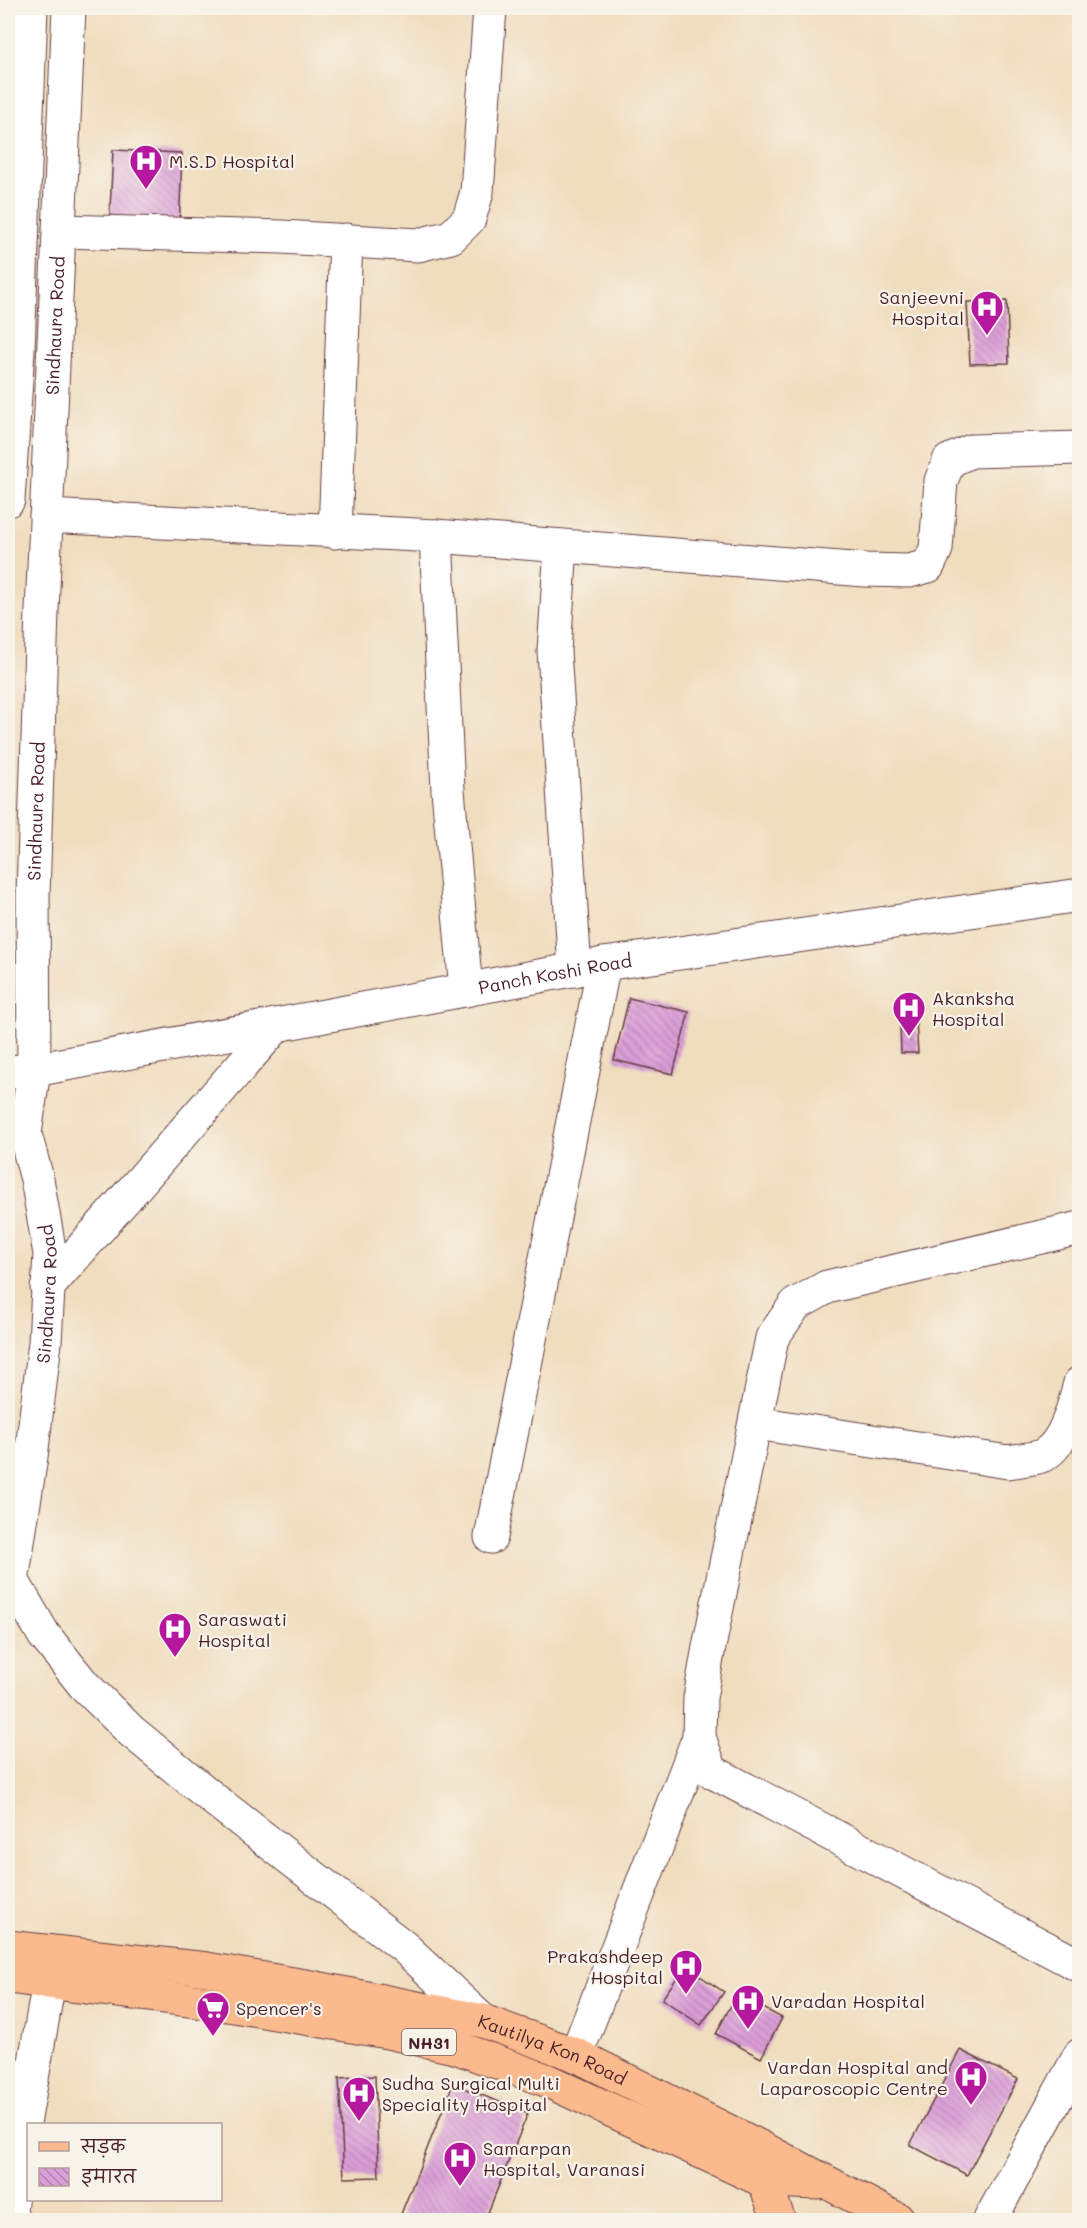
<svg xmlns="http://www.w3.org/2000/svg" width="1087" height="2228" font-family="Mali,'Playpen Sans Deva',sans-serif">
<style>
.building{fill:url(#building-back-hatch)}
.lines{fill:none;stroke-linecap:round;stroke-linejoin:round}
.minor-casing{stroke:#633c41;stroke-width:35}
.tertiary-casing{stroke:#633c41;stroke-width:35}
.primary-casing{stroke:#633c41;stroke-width:35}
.trunk-casing{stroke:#633c41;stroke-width:35}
.minor{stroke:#fff;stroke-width:33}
.tertiary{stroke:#fff;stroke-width:33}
.primary{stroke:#fbba8d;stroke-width:33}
.trunk{stroke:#fbba8d;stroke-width:33}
.labels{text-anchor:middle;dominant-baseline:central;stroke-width:4.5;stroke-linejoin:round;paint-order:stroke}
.shield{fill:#f7f3e8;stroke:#7e5f64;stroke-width:1.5}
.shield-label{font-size:16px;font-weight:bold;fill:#4a1f2b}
.poi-label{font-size:18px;fill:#4a1f2b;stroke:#f7f3e8;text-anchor:start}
.street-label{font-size:18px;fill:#4a1f2b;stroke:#f7f3e8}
</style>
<defs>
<pattern id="building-back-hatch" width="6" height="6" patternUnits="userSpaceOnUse" patternTransform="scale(1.5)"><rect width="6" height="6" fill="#db9fd8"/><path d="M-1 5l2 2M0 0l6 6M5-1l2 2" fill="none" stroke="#b481af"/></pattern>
</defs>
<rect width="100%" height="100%" fill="#f7f3e8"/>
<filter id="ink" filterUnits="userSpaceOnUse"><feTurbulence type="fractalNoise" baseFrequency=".0167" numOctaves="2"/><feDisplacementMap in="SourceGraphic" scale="12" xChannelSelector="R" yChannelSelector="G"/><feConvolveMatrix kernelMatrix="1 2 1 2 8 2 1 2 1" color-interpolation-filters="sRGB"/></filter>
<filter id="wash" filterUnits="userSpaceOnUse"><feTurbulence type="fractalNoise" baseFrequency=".008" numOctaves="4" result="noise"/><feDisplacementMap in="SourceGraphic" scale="24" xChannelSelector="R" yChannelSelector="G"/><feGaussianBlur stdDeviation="1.35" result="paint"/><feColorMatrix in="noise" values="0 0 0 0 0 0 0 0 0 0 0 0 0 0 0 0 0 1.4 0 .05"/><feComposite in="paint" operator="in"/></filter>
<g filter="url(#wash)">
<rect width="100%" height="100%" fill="#f0ddbe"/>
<g id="blocks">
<g class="building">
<polygon points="113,150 182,153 179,233 109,231"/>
<polygon points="1007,301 1009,363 970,364 967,302"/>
<polygon points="629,998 689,1012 673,1074 614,1060"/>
<polygon points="916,1020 918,1053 901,1053 900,1021"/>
<polygon points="685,1966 724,1992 701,2025 662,1999"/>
<polygon points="737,1994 782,2018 761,2058 716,2034"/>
<polygon points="960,2050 1018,2079 967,2175 910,2145"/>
<polygon points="375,2076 379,2177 344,2178 339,2078"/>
<polygon points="453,2084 528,2113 485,2220 418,2220 401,2214"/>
</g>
</g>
</g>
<g filter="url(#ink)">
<use href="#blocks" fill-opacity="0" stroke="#633c41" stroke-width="1.5"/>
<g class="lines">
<defs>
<g id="minor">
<polyline points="59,231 282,237 418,245 451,237 469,219 477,192 490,8"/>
<polyline points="46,516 436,536 865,570 909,571 928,566 936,549 941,481 949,461 971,451 1080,448"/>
<polyline points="335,532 346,240"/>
<polyline points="436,536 448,790 466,990"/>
<polyline points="561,546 554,651 575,970"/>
<polyline points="1080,1228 827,1287 795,1305 772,1338 709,1647 700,1698 699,1737 711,1771 1080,1966"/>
<polyline points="47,1288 277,1025"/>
<path d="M756,1423L1008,1462C1017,1460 1038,1459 1045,1454C1065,1442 1075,1404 1080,1383"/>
<polyline points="491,1537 604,964"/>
<polyline points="8,1573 44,1635 84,1685 131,1731 216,1801 404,1947 483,2021"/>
<polyline points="576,2055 699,1737"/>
<polyline points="13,2220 10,2210 13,2186 49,1982"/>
<polyline points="990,2220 1080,2055"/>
</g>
<g id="tertiary">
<polyline points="8,500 18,350 31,8"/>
<path id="s1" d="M8,1072L34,1070L604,964L1080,895"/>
<path id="s2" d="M8,1607L31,1457L45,1342L50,1254L37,1179L25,1134L34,1070L33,896L42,611L69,8"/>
</g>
<polyline id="primary" points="757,2155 764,2181 779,2220"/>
<g id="trunk">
<path id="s3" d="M8,1947L207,1969L311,1987L483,2021L576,2055L754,2144L899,2220"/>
<polyline points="8,1977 234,2006 387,2032 458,2048 546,2080 764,2181 819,2183"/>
</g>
</defs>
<use href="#minor" class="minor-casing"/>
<use href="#tertiary" class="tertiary-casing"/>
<use href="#primary" class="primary-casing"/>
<use href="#trunk" class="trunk-casing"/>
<use href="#minor" class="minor"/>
<use href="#tertiary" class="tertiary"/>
<use href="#primary" class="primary"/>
<use href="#trunk" class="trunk"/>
</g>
</g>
<defs>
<symbol id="hospital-pin" viewBox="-11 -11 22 30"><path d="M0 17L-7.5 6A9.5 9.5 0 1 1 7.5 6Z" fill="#b5179e" stroke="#f7f3e8"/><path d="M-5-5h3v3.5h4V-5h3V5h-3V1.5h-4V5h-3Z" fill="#fff"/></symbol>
<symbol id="supermarket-pin" viewBox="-11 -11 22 30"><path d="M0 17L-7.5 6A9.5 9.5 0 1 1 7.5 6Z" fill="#b5179e" stroke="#f7f3e8"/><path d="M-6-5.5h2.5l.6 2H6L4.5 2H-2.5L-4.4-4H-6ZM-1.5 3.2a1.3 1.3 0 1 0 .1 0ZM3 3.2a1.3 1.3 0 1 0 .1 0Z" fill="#fff"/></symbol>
</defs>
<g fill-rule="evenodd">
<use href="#hospital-pin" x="127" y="142" width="38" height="52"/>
<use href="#hospital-pin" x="968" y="288" width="38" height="52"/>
<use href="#hospital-pin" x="890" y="989" width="38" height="52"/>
<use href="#hospital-pin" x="156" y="1610" width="38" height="52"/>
<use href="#hospital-pin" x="667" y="1947" width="38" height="52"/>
<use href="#hospital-pin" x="729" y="1982" width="38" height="52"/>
<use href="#supermarket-pin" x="194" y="1989" width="38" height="52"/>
<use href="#hospital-pin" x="952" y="2058" width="38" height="52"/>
<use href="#hospital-pin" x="340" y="2074" width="38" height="52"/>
<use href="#hospital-pin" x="441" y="2139" width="38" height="52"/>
</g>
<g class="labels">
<rect class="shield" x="402" y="2029" width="54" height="26" rx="4.5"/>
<g class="shield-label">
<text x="429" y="2042">NH31</text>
</g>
<g class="poi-label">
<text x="169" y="161">M.S.D Hospital</text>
<text x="964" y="297" text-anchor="end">Sanjeevni<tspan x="964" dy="21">Hospital</tspan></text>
<text x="932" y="998">Akanksha<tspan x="932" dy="21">Hospital</tspan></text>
<text x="198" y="1619">Saraswati<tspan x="198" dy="21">Hospital</tspan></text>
<text x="663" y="1956" text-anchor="end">Prakashdeep<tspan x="663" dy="21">Hospital</tspan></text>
<text x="771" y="2001">Varadan Hospital</text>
<text x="236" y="2008">Spencer's</text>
<text x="948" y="2067" text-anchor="end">Vardan Hospital and<tspan x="948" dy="21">Laparoscopic Centre</tspan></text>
<text x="382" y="2083">Sudha Surgical Multi<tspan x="382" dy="21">Speciality Hospital</tspan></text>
<text x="483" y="2148">Samarpan<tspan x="483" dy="21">Hospital, Varanasi</tspan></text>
</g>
<g class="street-label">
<text stroke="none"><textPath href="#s2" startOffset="1288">Sindhaura Road</textPath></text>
<text stroke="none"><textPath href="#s2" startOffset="802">Sindhaura Road</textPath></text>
<text stroke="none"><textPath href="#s1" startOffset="556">Panch Koshi Road</textPath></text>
<text stroke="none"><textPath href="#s2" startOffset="316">Sindhaura Road</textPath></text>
<text stroke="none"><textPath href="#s3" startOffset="556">Kautilya Kon Road</textPath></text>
</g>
</g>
<rect width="1087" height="2228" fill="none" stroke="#f7f3e8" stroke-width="30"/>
<rect x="27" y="2123" width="195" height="78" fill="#f7f3e8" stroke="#b29e9c" stroke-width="1.5"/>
<rect x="39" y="2142" width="30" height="9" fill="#fbba8d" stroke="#b29e9c" stroke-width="1.5"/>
<text x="81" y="2153" font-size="18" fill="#4a1f2b">सड़क</text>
<rect x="39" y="2168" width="30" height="18" fill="url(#building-back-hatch)" stroke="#b29e9c" stroke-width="1.5"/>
<text x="81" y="2183" font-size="18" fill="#4a1f2b">इमारत</text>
</svg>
